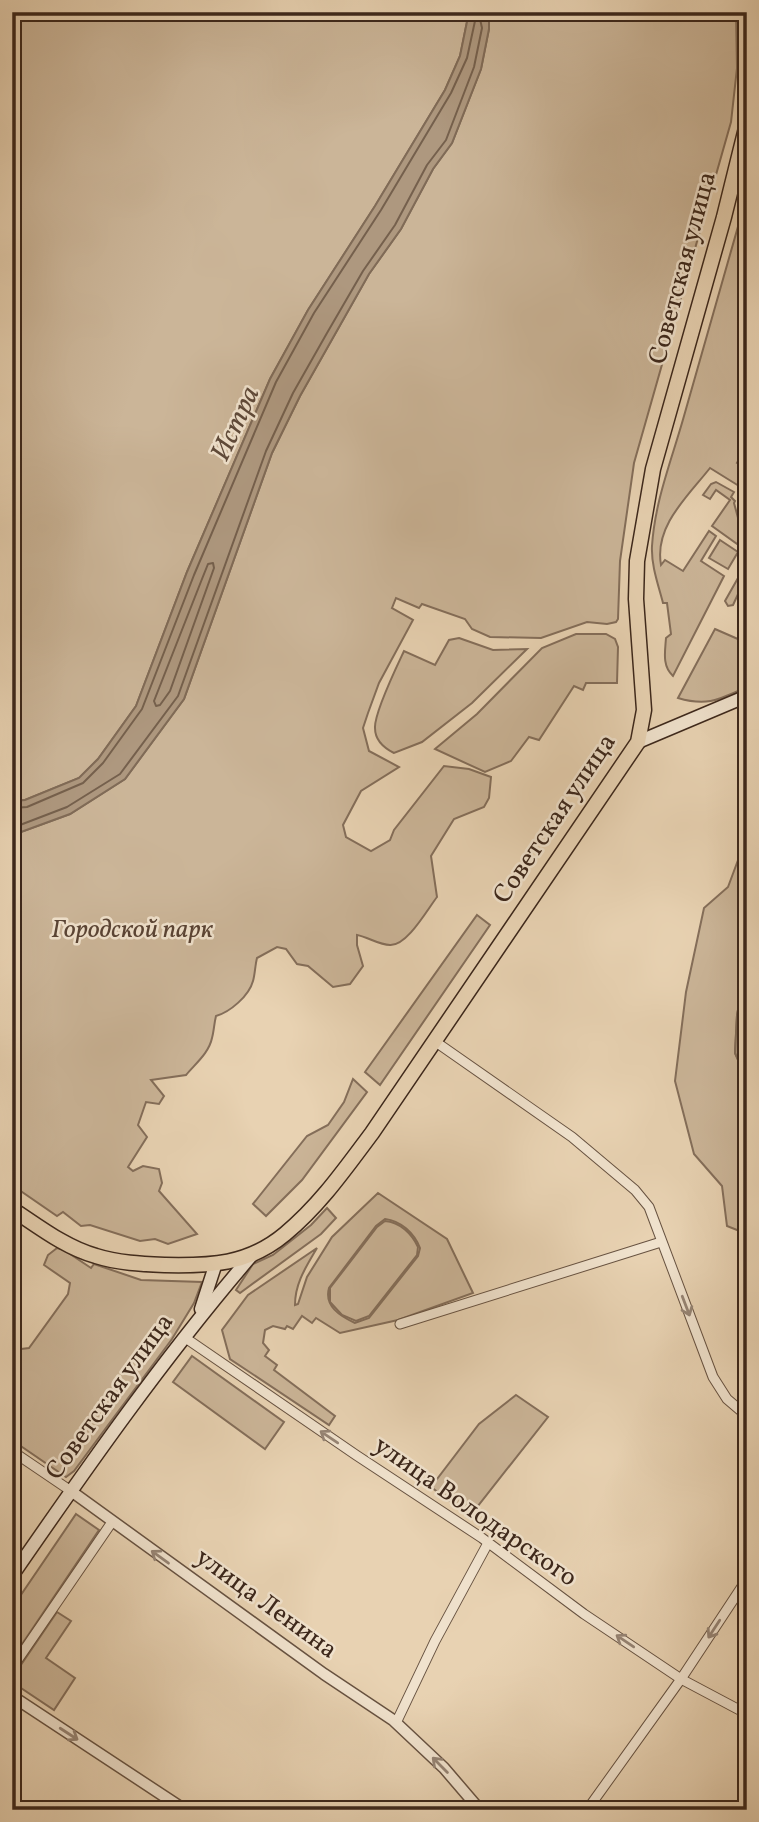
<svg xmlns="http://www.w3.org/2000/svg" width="759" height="1822" font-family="Vollkorn,serif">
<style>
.green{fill:#cbb598;stroke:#846e5a;stroke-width:2;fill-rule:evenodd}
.water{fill:#ae987f;stroke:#806b57;stroke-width:2}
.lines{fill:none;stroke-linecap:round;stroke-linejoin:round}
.shore{stroke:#75604d;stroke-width:2}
.minor-casing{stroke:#675241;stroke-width:11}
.tertiary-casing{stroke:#675241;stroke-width:13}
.secondary-casing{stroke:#3c271b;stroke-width:15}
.primary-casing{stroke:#3c271b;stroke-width:17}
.minor{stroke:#f0e2cd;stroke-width:9}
.tertiary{stroke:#f0e2cd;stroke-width:10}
.secondary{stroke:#f0e2cd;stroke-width:12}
.primary{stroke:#e8d2b2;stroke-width:14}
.oneway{stroke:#968474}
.labels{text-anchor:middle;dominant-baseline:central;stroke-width:5;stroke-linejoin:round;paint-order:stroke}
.street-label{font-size:26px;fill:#3c271b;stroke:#f0e2cd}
.park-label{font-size:26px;font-style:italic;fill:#594334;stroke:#f0e2cd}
.water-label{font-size:28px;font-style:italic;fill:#5e4939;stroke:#f0e2cd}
</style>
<rect width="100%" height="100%" fill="#e8d2b2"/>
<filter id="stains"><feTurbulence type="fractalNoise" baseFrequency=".00286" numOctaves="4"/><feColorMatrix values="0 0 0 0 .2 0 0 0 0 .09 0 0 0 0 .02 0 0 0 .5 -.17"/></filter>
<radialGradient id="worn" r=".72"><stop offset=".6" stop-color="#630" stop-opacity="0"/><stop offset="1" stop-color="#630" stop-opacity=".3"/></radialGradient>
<g class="green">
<polygon points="12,12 469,12 460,56 445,90 375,206 308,310 270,379 187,572 136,706 98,759 79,778 25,800 12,801"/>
<path d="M489,12H736L737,68L731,122L634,463L620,561L618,619L616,622L607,624L587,622L541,638L490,637L472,629L465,619L422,604L419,608L396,598L392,608L413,620L379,683L368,713L363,728L369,751L399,767L361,791L343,825L346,837L371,851L390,840L394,830L444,766L469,769L491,777L489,798L484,807L454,819L431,856L437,897C427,910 407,946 390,945C379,945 368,937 357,935V945L363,966L350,984L333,987L308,966L297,964L286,949L277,947L257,958C255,966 255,974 253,981C249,996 230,1012 216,1016C214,1024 214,1031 212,1038C209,1053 195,1064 186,1075L151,1080L164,1096L159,1104L146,1102L138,1125L147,1137L128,1167L133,1171L143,1166L159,1169L162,1183L159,1191L197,1234L168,1244L155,1239L140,1241L90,1225L81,1226L63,1212L57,1216L12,1185V832H21L70,814L125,779L184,699L272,453L300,396L369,274L401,229L433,169L452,143L481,69L489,29Z"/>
<path d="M747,195V378L739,391L747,398V445L737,463L747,469C747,477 747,483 739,486L710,468C688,496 654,526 661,565L665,560L683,571L709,531L716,536L701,561L724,576L673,676C662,666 665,652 666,638L671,634L667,603H663C658,584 651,565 652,546C655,500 672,459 684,416C705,343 726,269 747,195Z"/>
<polygon points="716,482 734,492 731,497 735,501 734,503 744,540 740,546 712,526 730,500 716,490 710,499 703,495 711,484"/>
<polygon points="720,540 738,552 728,569 709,558"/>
<polygon points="742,571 747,574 746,577 733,605 728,606 725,601"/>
<path d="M715,629L747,643V687C720,699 708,707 678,698Z"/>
<polygon points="576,634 606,634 615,639 618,647 617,683 586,683 583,690 574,686 539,740 529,737 511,761 485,772 435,749 477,714 542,648"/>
<path d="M459,638L493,650L527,649L472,703L422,742L394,753C384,748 375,741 375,728C374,713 397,666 404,651L435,665L449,640Z"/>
<polygon points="747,836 747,962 737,1015 735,1053 747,1080 747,1234 727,1226 722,1186 694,1154 675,1081 686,992 704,908 728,887"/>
<polygon points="477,915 490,925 380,1085 365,1072"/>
<polygon points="353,1079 367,1092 302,1180 266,1216 253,1204 307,1136 328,1125 344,1102"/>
<path d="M378,1193L447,1239L473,1293L398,1320L340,1333L316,1318L312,1323L302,1316L293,1329L287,1326L285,1329L273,1326L265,1330L263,1343L269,1350L265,1356L277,1365L274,1370L335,1416L329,1425L230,1359L222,1330L248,1295L317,1248C306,1267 295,1283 295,1305L298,1304L307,1277L332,1237ZM385,1219C401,1221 414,1233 420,1248L418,1256L369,1318L355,1323C340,1316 324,1306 329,1288L376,1226Z"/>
<polygon points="327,1208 336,1218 321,1234 240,1293 236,1290 253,1264 273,1255 311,1225"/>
<path d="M385,1221C400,1222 412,1234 418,1247L417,1255L369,1316L356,1321L342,1315L330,1302V1288L377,1227Z"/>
<polygon points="57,1248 64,1250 91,1268 94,1264 141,1280 202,1282 194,1303 172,1339 74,1471 66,1477 12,1440 12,1345 21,1349 29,1348 68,1294 70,1283 44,1265 48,1255"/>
<polygon points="192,1356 284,1422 265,1449 173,1382"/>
<polygon points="516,1395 548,1417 470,1516 431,1487 479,1424"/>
<polygon points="76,1514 99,1530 12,1659 12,1608"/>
<polygon points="57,1612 71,1621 46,1658 75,1678 54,1710 12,1682 12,1678"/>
</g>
<g class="water">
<polygon points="469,12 489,12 489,29 481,69 452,143 433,169 401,229 369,274 300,396 272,453 184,699 125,779 70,814 21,832 12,832 12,801 25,800 79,778 98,759 136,706 187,572 270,379 308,310 375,206 445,90 460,56"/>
<polygon points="747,962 747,1080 735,1053 737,1015"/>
</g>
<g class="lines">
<g class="shore">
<polygon points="213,563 214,568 170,691 160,705 156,706 154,701 202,579 208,564"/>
<polyline points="12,808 27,807 83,783 103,763 142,709 194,575 276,382 314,313 381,210 451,93 467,58 475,21 480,19 482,28 474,67 446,140 427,165 395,225 363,271 327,333 293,393 266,451 178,696 120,774 67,807 20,825 12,825"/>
</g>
<defs>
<g id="minor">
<polyline points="433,1040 572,1137 635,1190 649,1207 713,1377 727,1399 747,1416"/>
<polyline points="400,1324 661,1242"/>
<polyline points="184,1337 356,1455 482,1538 584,1614 681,1679 747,1714"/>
<polyline points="12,1451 71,1491"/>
<polyline points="12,1668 112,1522"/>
<polyline points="396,1723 435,1641 488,1543"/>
<polyline points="587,1810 681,1679 747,1579"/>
</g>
<g id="tertiary">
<polyline points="71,1491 324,1674 393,1720 444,1768 480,1810"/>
<polyline points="12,1696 185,1810"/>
</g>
<g id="secondary">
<polyline points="638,742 747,696"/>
<polyline points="201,1309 215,1266"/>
<path d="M12,1576C88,1466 165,1356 252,1255"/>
</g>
<path id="primary" d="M12,1209C38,1226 66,1248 96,1256C118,1263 142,1264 165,1265C210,1266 248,1265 285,1234C320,1205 345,1169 372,1133L638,742L644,710L636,599L637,561L653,469L724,217L747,124"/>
</defs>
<use href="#minor" class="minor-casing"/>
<use href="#tertiary" class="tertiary-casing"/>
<use href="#secondary" class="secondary-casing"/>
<use href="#primary" class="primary-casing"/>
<use href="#minor" class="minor"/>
<use href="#tertiary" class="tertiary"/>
<use href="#secondary" class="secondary"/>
<use href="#primary" class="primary"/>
</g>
<defs><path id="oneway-shaft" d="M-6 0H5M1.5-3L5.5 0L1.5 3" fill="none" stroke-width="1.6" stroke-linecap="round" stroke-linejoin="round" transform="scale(1.75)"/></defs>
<g class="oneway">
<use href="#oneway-shaft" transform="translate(686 1306) rotate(69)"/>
<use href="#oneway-shaft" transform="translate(329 1437) rotate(-146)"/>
<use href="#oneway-shaft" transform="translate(160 1557) rotate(-144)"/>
<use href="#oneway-shaft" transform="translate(714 1629) rotate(123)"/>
<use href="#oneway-shaft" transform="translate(625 1641) rotate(-146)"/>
<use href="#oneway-shaft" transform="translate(69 1734) rotate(33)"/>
<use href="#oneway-shaft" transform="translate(440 1765) rotate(-135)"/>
</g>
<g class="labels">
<g class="street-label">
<text transform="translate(683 268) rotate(-75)">Советская улица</text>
<text transform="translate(555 819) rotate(-56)">Советская улица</text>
<text transform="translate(110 1397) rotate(-54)">Советская улица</text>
<text transform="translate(475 1512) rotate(35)">улица Володарского</text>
<text transform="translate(266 1604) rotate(36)">улица Ленина</text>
</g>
<g class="park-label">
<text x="132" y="930">Городской парк</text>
</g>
<g class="water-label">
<text transform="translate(236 424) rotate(-65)">Истра</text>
</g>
</g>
<rect width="759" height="1822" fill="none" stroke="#e8d2b2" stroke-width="42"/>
<rect x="14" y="14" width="731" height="1794" fill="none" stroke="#3c271b" stroke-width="3.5"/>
<rect x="21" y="21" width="717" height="1780" fill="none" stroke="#3c271b" stroke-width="2"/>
<rect width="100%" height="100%" filter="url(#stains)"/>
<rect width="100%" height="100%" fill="url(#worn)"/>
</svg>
